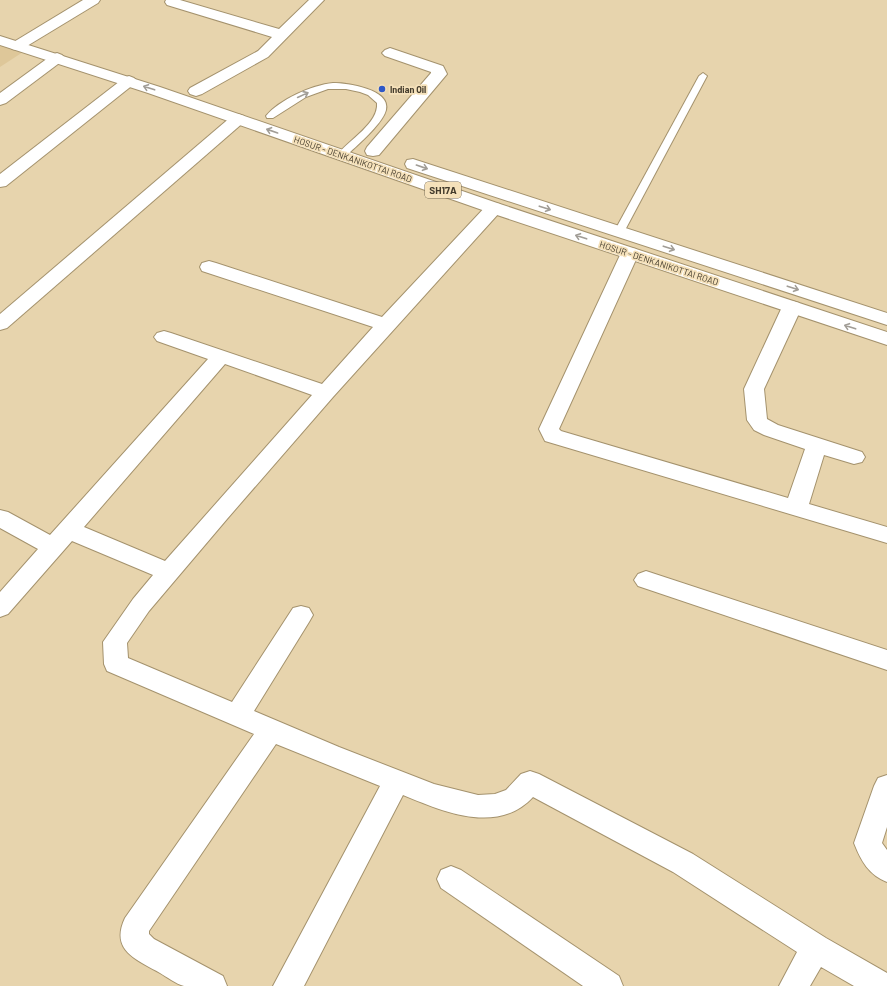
<svg xmlns="http://www.w3.org/2000/svg" width="887" height="986" font-family="Barlow,sans-serif">
<style>
.built{fill:#dec799}
.lines{fill:none;stroke-linecap:round;stroke-linejoin:round}
.lane-casing{stroke:#a4926d;stroke-width:2}
.street-casing{stroke:#a4926d;stroke-width:2}
.primary-casing{stroke:#a4926d;stroke-width:2}
.lane{fill:#fff;fill-rule:evenodd}
.street{fill:#fff;fill-rule:evenodd}
.primary{fill:#fff;fill-rule:evenodd}
.oneway{stroke:#a19d96}
.poi-dot{fill:#2f58c7;stroke:#f5e1ba;stroke-width:1.5}
.labels{text-anchor:middle;dominant-baseline:central;stroke-width:3.5;stroke-linejoin:round;paint-order:stroke}
.far-poi-label{font-size:9px;font-weight:bold;fill:#433b2c;stroke:#f5e1ba;text-anchor:start}
.far-street-label{font-size:9px;fill:#433b2c;stroke:#f5e1ba}
.shield{fill:#f5e1ba;stroke:#786d57;stroke-width:1}
.shield-label{font-size:10px;font-weight:bold;fill:#433b2c}
</style>
<rect width="100%" height="100%" fill="#e7d4ad"/>
<polygon class="built" points="0,44 23,52 0,67"/>
<g class="lines">
<defs>
<g id="lane">
<polygon points="703,73 707,76 624,232 619,235 616,234 614,232 699,76"/>
<path d="M333,83C347,83 391,89 386,110C382,125 356,146 345,157L342,158L337,155C349,140 379,123 377,103L368,95L360,92L346,89H328L306,97L273,118H267L266,116C279,100 312,85 333,83Z"/>
</g>
<g id="street">
<polygon points="83,0 100,0 98,3 22,49 17,50 12,49 10,46 12,43"/>
<polygon points="166,0 180,0 279,29 309,0 324,0 268,57 202,94 196,96 190,94 188,91 190,88 258,51 272,37 167,5 165,2"/>
<polygon points="390,48 443,66 447,74 379,155 373,156 367,155 365,151 367,147 431,73 431,72 385,56 382,53 385,50"/>
<polygon points="57,53 62,55 65,58 62,61 6,103 0,105 0,93 52,55"/>
<polygon points="129,76 134,78 137,81 134,84 6,186 0,187 0,174 124,78"/>
<polygon points="238,114 244,116 246,119 244,122 7,328 0,330 0,314 232,116"/>
<path d="M494,203L500,204L503,208L500,212L333,397L227,519L149,611L127,643L128,658L232,702L293,608L301,606L309,608L313,615L309,622L254,711L339,747L434,784L478,795L495,794L506,790L521,774L530,771L539,774L693,854L826,938L887,973V986H854L821,967L810,986H779L797,952L673,872L533,797C498,835 444,812 403,795L304,986H273L380,786L276,744L149,931V934L154,939L223,976L227,986C213,986 197,986 184,986C176,984 167,977 160,973C135,959 110,950 125,918L254,734L107,671L104,664L103,642L133,599L153,575L72,541L8,614L0,617V592L38,549L0,528V510L8,512L50,535L208,359L157,341L154,337L157,333L164,331L171,333L322,384L373,327L202,271L200,267L202,263L209,261L216,263L382,317L488,204ZM225,364L312,395L165,561L84,527Z"/>
<polygon points="630,248 636,249 639,253 559,429 561,431 788,498 805,449 764,435 754,430 747,420 744,389 782,307 785,303 792,301 799,303 802,307 764,389 767,419 778,425 862,452 865,457 862,462 854,464 824,455 809,504 887,527 887,543 545,441 539,429 621,253 624,249"/>
<polygon points="646,571 887,650 887,670 638,586 634,580 638,574"/>
<path d="M887,775V827L882,843L887,850V882C869,875 861,861 854,843L874,786L878,778Z"/>
<polygon points="451,866 461,870 619,976 623,986 583,986 441,888 437,879 441,870"/>
</g>
<g id="primary">
<polygon points="0,36 160,87 500,204 887,332 887,345 488,212 148,93 0,45"/>
<polygon points="413,159 887,313 887,325 407,168 405,164 407,160"/>
</g>
</defs>
<use href="#lane" class="lane-casing"/>
<use href="#street" class="street-casing"/>
<use href="#primary" class="primary-casing"/>
<use href="#lane" class="lane"/>
<use href="#street" class="street"/>
<use href="#primary" class="primary"/>
</g>
<defs><path id="oneway-shaft" d="M-6 0H5M1.5-3L5.5 0L1.5 3" fill="none" stroke-width="1.6" stroke-linecap="round" stroke-linejoin="round"/></defs>
<g class="oneway">
<use href="#oneway-shaft" transform="translate(149 88) rotate(-162)"/>
<use href="#oneway-shaft" transform="translate(303 95) rotate(-25)"/>
<use href="#oneway-shaft" transform="translate(272 131) rotate(-161)"/>
<use href="#oneway-shaft" transform="translate(422 167) rotate(19)"/>
<use href="#oneway-shaft" transform="translate(545 208) rotate(18)"/>
<use href="#oneway-shaft" transform="translate(581 237) rotate(-162)"/>
<use href="#oneway-shaft" transform="translate(669 248) rotate(18)"/>
<use href="#oneway-shaft" transform="translate(793 288) rotate(18)"/>
<use href="#oneway-shaft" transform="translate(850 327) rotate(-162)"/>
</g>
<circle class="poi-dot" cx="382" cy="89" r="4"/>
<g class="labels">
<g class="far-poi-label">
<text x="390" y="89">Indian Oil</text>
</g>
<g class="far-street-label">
<text transform="translate(353 159) rotate(19)">HOSUR - DENKANIKOTTAI ROAD</text>
<text transform="translate(659 263) rotate(18)">HOSUR - DENKANIKOTTAI ROAD</text>
</g>
<rect class="shield" x="425" y="182" width="36" height="16" rx="3"/>
<g class="shield-label">
<text x="443" y="190">SH17A</text>
</g>
</g>
</svg>
